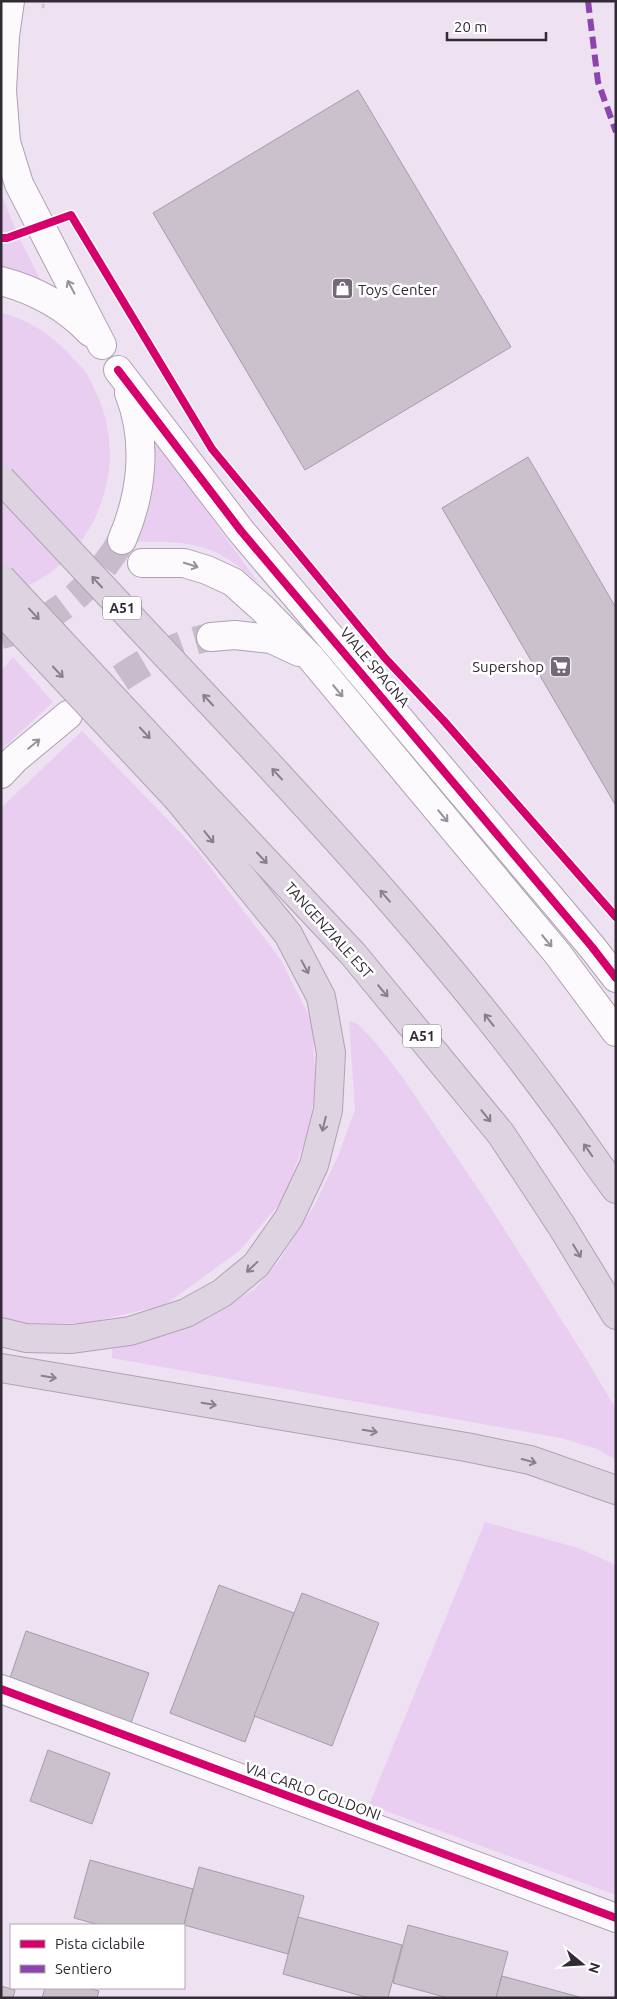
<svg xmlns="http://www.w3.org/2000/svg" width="617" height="1999" font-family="Ubuntu,sans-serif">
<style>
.green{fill:#e9cef2}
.building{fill:#cac1cd;stroke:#a59ca9}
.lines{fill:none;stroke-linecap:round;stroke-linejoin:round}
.secondary-tunnel{stroke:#c8bccc;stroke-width:28;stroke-dasharray:28 14;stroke-linecap:butt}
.street-casing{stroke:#aca2af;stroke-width:30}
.secondary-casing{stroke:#aca2af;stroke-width:30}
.highway-casing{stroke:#afa1b4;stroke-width:30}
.path{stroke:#cdc8cf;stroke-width:3;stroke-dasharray:4 4;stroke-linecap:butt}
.street{stroke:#fcfafd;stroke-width:28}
.secondary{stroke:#fcfafd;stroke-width:28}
.highway{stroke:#ded4e1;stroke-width:28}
.highway-bridge-casing{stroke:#afa1b4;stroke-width:30;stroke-linecap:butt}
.highway-bridge{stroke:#ded4e1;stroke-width:28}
.quiet{stroke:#8e44ad;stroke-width:6;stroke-dasharray:12 6;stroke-linecap:butt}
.cycleway-casing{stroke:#fff;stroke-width:11}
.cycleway{stroke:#d6006c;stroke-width:8}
.oneway{stroke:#979299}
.oneway2{stroke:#887f8b}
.labels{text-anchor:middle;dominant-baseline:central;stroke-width:5;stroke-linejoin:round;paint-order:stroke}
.shield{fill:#fff;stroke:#706a72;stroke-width:1}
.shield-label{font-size:14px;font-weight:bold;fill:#322a35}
.poi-label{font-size:15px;fill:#322a35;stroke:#fff;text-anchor:start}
.street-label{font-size:15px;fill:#322a35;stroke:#fff}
</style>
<rect width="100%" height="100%" fill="#eee1f2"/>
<g class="green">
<polygon points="1,194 17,233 42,283 28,275 1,266"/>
<path d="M1,313C29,319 53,336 71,356C76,362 82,367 86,373C91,380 94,390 98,397C133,477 87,574 1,596Z"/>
<path d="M155,439L259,584C216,543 191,541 134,542L152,474Z"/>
<polygon points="13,657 53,702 1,750 1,671"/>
<polygon points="82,731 197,850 281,960 312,1022 316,1088 307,1135 283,1200 239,1251 165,1305 88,1323 10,1323 1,1320 1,808"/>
<polygon points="349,1021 358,1024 376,1043 403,1078 489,1205 585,1357 616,1409 616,1460 597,1449 561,1438 112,1358 112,1347 128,1345 167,1335 254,1290 279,1261 315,1204 339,1154 355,1109"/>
<polygon points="485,1522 578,1548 616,1565 616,1895 369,1805"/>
</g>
<g class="building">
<polygon points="358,90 511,347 305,470 153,213"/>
<polygon points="528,457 616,608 616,806 442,508"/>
<polygon points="219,1585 294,1613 245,1742 170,1713"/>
<polygon points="302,1593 379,1623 332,1746 254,1716"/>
<polygon points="26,1631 149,1673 131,1723 9,1681"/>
<polygon points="48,1750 110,1773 92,1824 30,1801"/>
<polygon points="90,1860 193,1889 184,1925 100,1925 74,1918"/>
<polygon points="199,1867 304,1896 288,1954 184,1925"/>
<polygon points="298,1917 402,1945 388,1998 369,1998 283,1974"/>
<polygon points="408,1925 508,1952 496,1998 448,1998 393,1983"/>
<polygon points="502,1976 583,1998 496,1998"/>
<polygon points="1,1986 15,1990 13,1998 1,1998"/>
<polygon points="45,1988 87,1988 99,1991 97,1998 42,1998"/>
</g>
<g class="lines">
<g class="secondary-tunnel">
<path d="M1,635C55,623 94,586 122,540"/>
<path d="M86,702C127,674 160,647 211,637"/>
</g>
<defs>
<polyline id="street" points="1,1689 616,1918"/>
<g id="secondary">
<polyline points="10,1 5,36 2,90 6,142 19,184 102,345"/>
<path d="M1,281C35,290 66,307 90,332"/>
<polyline points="118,370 241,531 592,947 616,978"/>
<path d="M122,540C142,494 148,441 129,393"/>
<polyline points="142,563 184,563 207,570 233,582 263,609 311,658 557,953 616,1032"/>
<polyline points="211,637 235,635 271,639 299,652"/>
<polyline points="1,774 15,759 68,715"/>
</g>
<g id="highway">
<path d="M242,736C349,851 458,972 552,1100C574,1129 594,1160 616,1189"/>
<polyline points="193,784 353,954 501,1134 561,1225 616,1315"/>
<polyline points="1,1332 26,1338 72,1339 130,1331 186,1313 222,1293 256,1265 289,1218 314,1165 328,1110 331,1053 321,997 288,934 178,799"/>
<polyline points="1,1368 466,1447 530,1460 616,1490"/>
</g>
</defs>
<use href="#street" class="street-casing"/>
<use href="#secondary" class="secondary-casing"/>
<use href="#highway" class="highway-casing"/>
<g class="path">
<polyline points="43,8 44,1"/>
<polyline points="81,232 184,402"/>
<polyline points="482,765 616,917"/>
</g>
<use href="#street" class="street"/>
<use href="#secondary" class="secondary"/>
<use href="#highway" class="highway"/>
<defs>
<g id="highway-bridge">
<polyline points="1,479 242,736"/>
<polyline points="1,578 193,784"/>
<polyline points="1,610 178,799"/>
</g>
</defs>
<use href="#highway-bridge" class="highway-bridge-casing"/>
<use href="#highway-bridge" class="highway-bridge"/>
<polyline class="quiet" points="588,1 598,82 616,132"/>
<defs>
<g id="cycleway">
<polyline points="1,238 7,238 71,215 212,449 385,658 443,720 616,917"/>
<polyline points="118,370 241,531 592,947 616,978"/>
<polyline points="1,1689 616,1918"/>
</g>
</defs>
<use href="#cycleway" class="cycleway-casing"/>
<use href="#cycleway" class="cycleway"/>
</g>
<defs><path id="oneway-shaft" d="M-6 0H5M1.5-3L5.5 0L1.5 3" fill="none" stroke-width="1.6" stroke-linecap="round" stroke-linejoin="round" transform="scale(1.25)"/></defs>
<g class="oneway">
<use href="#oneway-shaft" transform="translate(71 287) rotate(-118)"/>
<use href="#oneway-shaft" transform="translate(191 565) rotate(17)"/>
<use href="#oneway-shaft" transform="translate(338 691) rotate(50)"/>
<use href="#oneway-shaft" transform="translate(34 744) rotate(-40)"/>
<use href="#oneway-shaft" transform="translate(443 816) rotate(50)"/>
<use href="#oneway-shaft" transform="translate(547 941) rotate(50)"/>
</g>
<g class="oneway2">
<use href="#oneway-shaft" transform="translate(97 582) rotate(-133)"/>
<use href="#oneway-shaft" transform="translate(34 614) rotate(47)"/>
<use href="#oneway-shaft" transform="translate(58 672) rotate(47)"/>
<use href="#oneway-shaft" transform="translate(208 700) rotate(-133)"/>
<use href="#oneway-shaft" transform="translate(145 733) rotate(47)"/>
<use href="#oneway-shaft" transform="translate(277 774) rotate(-133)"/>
<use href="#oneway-shaft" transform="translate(209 837) rotate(51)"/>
<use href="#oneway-shaft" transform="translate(262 858) rotate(47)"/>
<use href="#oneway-shaft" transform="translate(385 896) rotate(-131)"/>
<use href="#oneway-shaft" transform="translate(305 967) rotate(62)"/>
<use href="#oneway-shaft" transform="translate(383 991) rotate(50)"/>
<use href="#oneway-shaft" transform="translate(489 1020) rotate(-128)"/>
<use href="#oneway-shaft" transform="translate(486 1116) rotate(51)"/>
<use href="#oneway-shaft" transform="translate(324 1124) rotate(104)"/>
<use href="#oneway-shaft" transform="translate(588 1150) rotate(-125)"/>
<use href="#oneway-shaft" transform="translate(577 1251) rotate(59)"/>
<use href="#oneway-shaft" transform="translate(252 1267) rotate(137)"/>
<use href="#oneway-shaft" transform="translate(49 1377) rotate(10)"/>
<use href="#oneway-shaft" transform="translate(209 1404) rotate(10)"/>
<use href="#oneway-shaft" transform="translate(370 1431) rotate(10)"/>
<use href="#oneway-shaft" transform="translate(529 1461) rotate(15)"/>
</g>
<defs>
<symbol id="shop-square" viewBox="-11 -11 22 22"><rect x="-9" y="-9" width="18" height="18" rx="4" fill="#746a77" stroke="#fff"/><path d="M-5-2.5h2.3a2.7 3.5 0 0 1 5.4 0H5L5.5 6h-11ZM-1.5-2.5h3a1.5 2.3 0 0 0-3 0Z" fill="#fff"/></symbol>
<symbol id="supermarket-square" viewBox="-11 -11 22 22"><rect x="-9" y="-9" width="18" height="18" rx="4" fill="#746a77" stroke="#fff"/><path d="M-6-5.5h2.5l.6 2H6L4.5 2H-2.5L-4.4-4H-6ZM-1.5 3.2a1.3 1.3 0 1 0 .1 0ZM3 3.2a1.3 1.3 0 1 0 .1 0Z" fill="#fff"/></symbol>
</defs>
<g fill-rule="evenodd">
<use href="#shop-square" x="330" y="276" width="25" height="25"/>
<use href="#supermarket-square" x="548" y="654" width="25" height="25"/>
</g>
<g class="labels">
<g class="shield">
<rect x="103" y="596.5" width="38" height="23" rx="4"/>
<rect x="403" y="1024.5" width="38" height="23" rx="4"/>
</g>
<g class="shield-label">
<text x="122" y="608">A51</text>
<text x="422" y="1036">A51</text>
</g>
<g class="poi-label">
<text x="358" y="289">Toys Center</text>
<text x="544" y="666" text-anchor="end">Supershop</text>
</g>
<g class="street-label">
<text transform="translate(375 667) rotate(50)">VIALE SPAGNA</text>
<text transform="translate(329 930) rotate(48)">TANGENZIALE EST</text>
<text transform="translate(313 1791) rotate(20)">VIA CARLO GOLDONI</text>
</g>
</g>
<rect width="617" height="1999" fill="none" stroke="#322a35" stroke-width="5"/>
<rect x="10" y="1924" width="175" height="65" fill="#ffffff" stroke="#adaaae"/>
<rect x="20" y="1940" width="25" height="8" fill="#d6006c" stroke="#adaaae"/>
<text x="55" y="1949" font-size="15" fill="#322a35">Pista ciclabile</text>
<rect x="20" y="1965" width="25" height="8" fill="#8e44ad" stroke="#adaaae"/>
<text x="55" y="1974" font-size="15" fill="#322a35">Sentiero</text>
<g transform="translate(582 1964) rotate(108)" stroke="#ffffff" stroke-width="4" paint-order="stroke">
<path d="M0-4L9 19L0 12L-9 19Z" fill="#322a35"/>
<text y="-8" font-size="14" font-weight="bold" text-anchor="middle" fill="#322a35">N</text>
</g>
<path d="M447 32v8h99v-8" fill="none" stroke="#322a35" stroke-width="2.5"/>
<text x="454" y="32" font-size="15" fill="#322a35" stroke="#ffffff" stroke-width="4" paint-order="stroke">20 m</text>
</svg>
